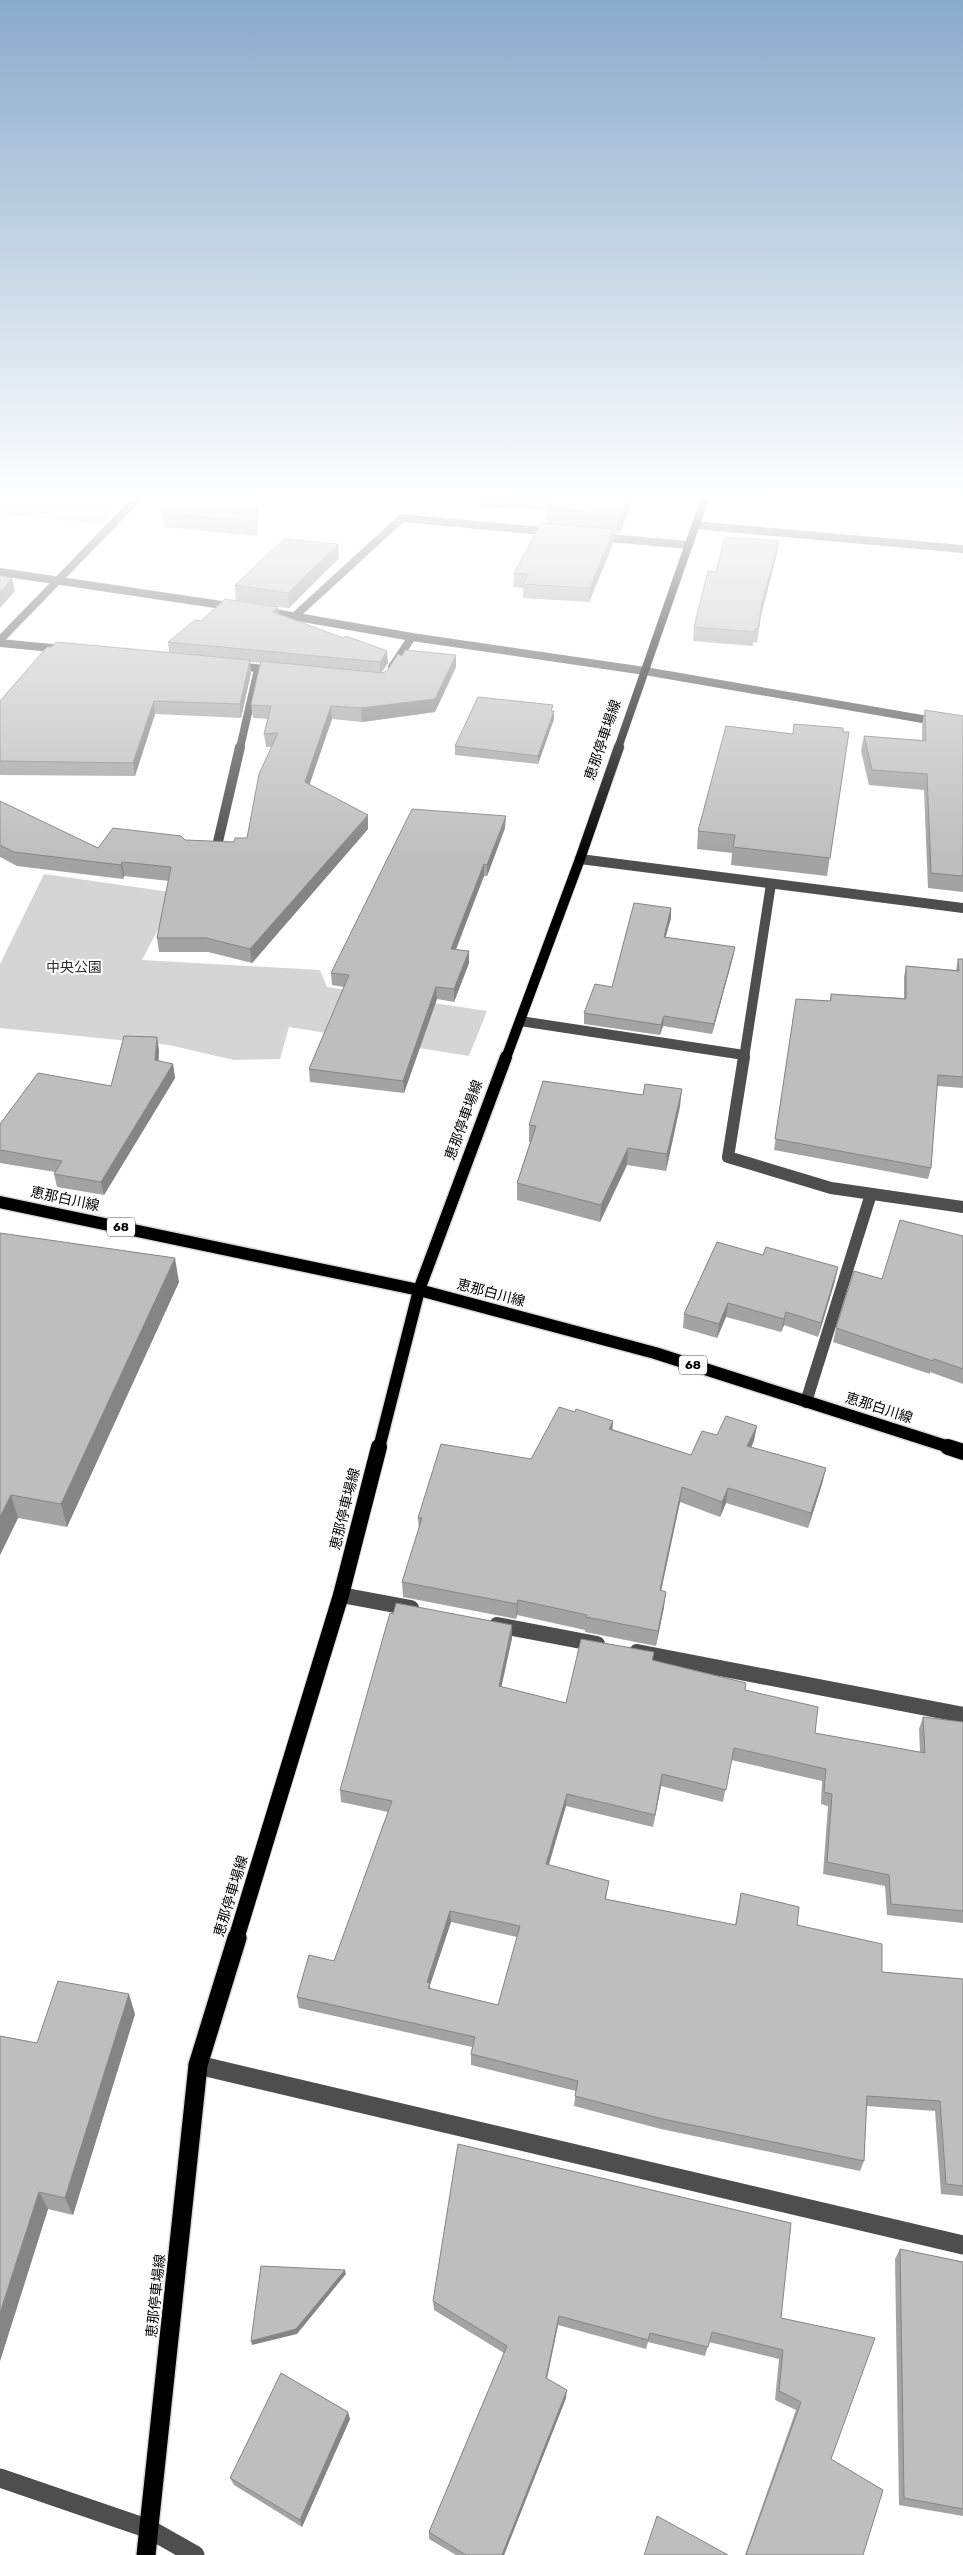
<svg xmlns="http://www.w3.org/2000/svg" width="963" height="2555" font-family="Rubik,'Noto Sans JP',sans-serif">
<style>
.green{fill:#d5d5d5}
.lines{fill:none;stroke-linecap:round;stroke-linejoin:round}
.major-far4-casing{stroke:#dbdbdb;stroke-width:9}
.major-far3-casing{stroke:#dbdbdb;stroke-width:12}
.major-far2-casing{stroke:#dbdbdb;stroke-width:15}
.major-far1-casing{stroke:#dbdbdb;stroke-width:18}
.major-casing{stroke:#dbdbdb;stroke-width:22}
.minor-far4{stroke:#4e4e4e;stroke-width:8}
.minor-far3{stroke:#4e4e4e;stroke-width:10}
.minor-far2{stroke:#4e4e4e;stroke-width:12}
.minor-far1{stroke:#4e4e4e;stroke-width:16}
.minor{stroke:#4e4e4e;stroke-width:19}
.major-far4{stroke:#000;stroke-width:8}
.major-far3{stroke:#000;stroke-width:10}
.major-far2{stroke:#000;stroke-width:12}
.major-far1{stroke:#000;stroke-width:16}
.major{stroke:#000;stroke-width:19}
.wall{fill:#a3a3a3;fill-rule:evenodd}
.shaded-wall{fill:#858585}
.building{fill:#bebebe;stroke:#858585;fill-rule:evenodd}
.labels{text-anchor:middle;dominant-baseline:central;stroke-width:4;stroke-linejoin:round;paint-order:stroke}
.shield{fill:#fff;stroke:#4c4c4c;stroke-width:1}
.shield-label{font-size:12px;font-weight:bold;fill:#000}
.street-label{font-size:14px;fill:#000;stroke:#fff}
.park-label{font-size:14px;fill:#2c2c2c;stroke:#fff}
</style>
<rect width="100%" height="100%" fill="#fff"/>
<g class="green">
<polygon points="0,501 119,501 123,503 103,525 0,514"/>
<polygon points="44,874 177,893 142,960 320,970 327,987 487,1011 469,1056 289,1027 280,1059 234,1060 169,1045 0,1028 0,964"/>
</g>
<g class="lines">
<defs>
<polyline id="major-far4" points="618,748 704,501"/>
<polyline id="major-far3" points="506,1058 580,859 619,747"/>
<g id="major-far2">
<polyline points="0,1202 419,1290 655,1353 952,1448"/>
<polyline points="379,1448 419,1290 506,1057"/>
</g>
<g id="major-far1">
<polyline points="948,1447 963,1452"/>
<polyline points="236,1939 341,1595 379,1447"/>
</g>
<polyline id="major" points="146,2555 198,2065 237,1938"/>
</defs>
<use href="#major-far4" class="major-far4-casing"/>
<use href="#major-far3" class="major-far3-casing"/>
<use href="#major-far2" class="major-far2-casing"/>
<use href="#major-far1" class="major-far1-casing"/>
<use href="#major" class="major-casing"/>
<g class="minor-far4">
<polyline points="695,525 963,549"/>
<polyline points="597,537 689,545"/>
<polyline points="0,572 235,607"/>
<polyline points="263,611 412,637 645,671 963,726"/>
<polyline points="296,615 402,518 553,532"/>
<polyline points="0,640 135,501"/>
<polyline points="0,643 62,649"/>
<polyline points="234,666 276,670"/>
<polyline points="392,667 412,637"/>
<polyline points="240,748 258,669"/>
</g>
<g class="minor-far3">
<polyline points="217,846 240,747"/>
<polyline points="580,859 963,908"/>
<polyline points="520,1021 744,1055"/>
<polyline points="744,1058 771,884"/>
</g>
<g class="minor-far2">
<polyline points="744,1057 728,1157 831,1188 963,1207"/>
<polyline points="806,1402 871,1194"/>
</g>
<g class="minor-far1">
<polyline points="341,1595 411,1608"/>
<polyline points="497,1625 597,1644"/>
<polyline points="637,1652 963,1715"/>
</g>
<g class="minor">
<polyline points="198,2065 963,2245"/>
<polyline points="0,2478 149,2529 195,2555"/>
</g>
<use href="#major-far4" class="major-far4"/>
<use href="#major-far3" class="major-far3"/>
<use href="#major-far2" class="major-far2"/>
<use href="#major-far1" class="major-far1"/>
<use href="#major" class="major"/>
</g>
<g class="wall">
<polygon points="259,501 257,536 164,527 162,513"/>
<polygon points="300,501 374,501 373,503"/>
<polygon points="480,501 633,501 621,531 617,533 614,532 613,544 589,602 523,598 523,588 513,587 514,573 547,523 547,510 480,507"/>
<polygon points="777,554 761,615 757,643 753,642 753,646 693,641 694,627 716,572"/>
<polygon points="339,558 289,608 278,607 279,614 388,663 381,673 387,671 402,656 456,667 435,712 362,722 332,719 309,784 368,815 368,829 252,963 208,952 159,952 157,938 169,881 124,876 123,879 17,866 0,857 0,801 98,848 185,840 234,842 247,838 272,747 266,747 264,734 268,719 253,718 251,705 261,663 250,662 251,673 241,718 155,714 135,776 0,775 0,701 169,652 168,642 201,621 236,601 235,585"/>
<polygon points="925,710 963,716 963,892 928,888 924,790 869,785 861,751 864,736 922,740 922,725"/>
<polygon points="553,711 554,719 538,764 455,755 455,746"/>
<polygon points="843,732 849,732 827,876 731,865 732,853 697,849 698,831"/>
<polygon points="505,828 487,876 484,876 456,950 469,963 454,1002 437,999 404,1093 310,1082 309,1069 344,987 332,985 331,973"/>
<polygon points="671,908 671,918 665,937 735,947 733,957 712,1034 663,1026 660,1035 584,1024 584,1013 612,987"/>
<polygon points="958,959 963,959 963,1088 937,1086 931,1168 928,1179 774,1150 796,999 830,1001 831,994 904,998 904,977 906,966 956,970"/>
<polygon points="159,1050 158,1061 173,1064 175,1078 104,1195 57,1187 54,1174 55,1172 0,1163 0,1124 111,1086"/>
<polygon points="680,1106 666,1171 627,1165 600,1222 517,1200 517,1183 530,1142 529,1142 529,1125"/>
<polygon points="0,1233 179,1282 67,1527 18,1518 0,1555"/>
<polygon points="963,1236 963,1384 930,1372 930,1374 833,1342 836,1328 882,1279"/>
<polygon points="717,1242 835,1281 818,1337 784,1325 781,1332 726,1317 717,1338 683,1328 684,1314"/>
<polygon points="612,1429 691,1455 717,1435 754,1441 751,1447 826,1468 822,1484 808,1528 726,1503 720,1517 680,1502 661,1591 664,1607 656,1646 585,1632 585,1630 517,1615 516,1619 403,1597 402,1582 419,1530 418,1518 531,1459"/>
<path d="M512,1625V1638L501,1687L566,1703L654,1652L653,1660L745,1690L815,1733L920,1752L919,1729L923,1717L963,1722V1923L887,1915L885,1886L823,1874L828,1806L821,1804L822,1781L731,1760L723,1802L661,1786L653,1827L566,1806L549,1865L609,1881L606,1899L735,1925L741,1893L882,1972L963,1979V2196L941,2194L935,2111L866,2106L864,2161L860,2171L661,2129L574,2106L576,2091L471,2065V2054L472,2047L299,2008L297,1997L334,1961L388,1812L341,1802L340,1790ZM451,1922L517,1937L498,2005L430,1989V1985Z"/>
<polygon points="135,2014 73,2215 48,2209 0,2361 37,2043"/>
<polygon points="900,2249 963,2262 963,2516 899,2505 895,2259"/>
<polygon points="433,2301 781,2318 831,2459 863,2555 745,2555 796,2410 775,2400 779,2359 709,2342 705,2356 648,2342 646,2349 558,2325 547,2379 566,2398 504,2555 456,2555 429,2539 429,2532 504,2353 434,2310"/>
<polygon points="350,2419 302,2527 234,2485 230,2478"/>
</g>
<g class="shaded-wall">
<polygon points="257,501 259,501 257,536 256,522"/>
<polygon points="627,501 633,501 621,531 617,533 618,515"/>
<polygon points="614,529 613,544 589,602 590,588"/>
<polygon points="779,541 777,554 761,615 757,643 762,602"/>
<polygon points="338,544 339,558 289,608 288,593"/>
<polygon points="12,578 15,591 0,608 0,592"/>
<polygon points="278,607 279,618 273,612"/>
<polygon points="387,651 388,663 380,674 380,662"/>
<polygon points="456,655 456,667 435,712 362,722 361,708"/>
<polygon points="250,660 251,673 241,718 240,704"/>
<polygon points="154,701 155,714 135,776 133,763"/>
<polygon points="331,706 332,719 306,795 305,782"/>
<polygon points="554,711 554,719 538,764 538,756"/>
<polygon points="368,815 368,829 252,963 250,949"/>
<polygon points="506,816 505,828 487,876 487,865"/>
<polygon points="122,862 124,876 123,879 121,865"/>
<polygon points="484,864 484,876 451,961 451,949"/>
<polygon points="671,908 671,918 663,947 664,937"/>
<polygon points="735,947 733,957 712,1034 714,1024"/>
<polygon points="469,951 469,963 454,1002 454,989"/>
<polygon points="436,987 437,999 404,1093 403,1081"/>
<polygon points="664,1016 663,1026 660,1035 661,1025"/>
<polygon points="157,1037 159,1050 158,1074 155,1060"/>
<polygon points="173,1064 175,1078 104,1195 101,1182"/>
<polygon points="682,1089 680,1106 666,1171 667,1154"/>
<polygon points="628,1148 627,1165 600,1222 601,1205"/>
<polygon points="175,1258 179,1282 67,1527 61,1504"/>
<polygon points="838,1267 835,1281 818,1337 821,1323"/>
<polygon points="728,1303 726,1317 717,1338 719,1324"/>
<polygon points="786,1312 784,1325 781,1332 784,1319"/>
<polygon points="613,1421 612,1436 609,1429"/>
<polygon points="757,1426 754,1441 745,1461 747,1446"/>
<polygon points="826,1468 822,1484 808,1528 811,1513"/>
<polygon points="682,1487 680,1502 658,1605 660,1590"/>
<polygon points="728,1488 726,1503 720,1517 722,1502"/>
<polygon points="11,1495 18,1518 0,1555 0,1517"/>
<polygon points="666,1592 664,1607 656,1646 658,1631"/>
<polygon points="518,1600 517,1615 516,1619 517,1604"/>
<polygon points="512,1625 512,1638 499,1698 499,1686"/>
<polygon points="662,1774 661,1786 653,1827 655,1815"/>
<polygon points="567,1794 566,1806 545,1876 546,1864"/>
<polygon points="450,1911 451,1922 430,1985 430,1994 427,1982"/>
<polygon points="129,1994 135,2014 73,2215 65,2198"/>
<polygon points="39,2192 48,2209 0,2361 0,2313"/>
<polygon points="345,2270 346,2274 297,2334 252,2345 251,2341"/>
<polygon points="559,2316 558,2325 545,2387 546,2378"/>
<polygon points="567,2390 566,2398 504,2555 502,2555"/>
<polygon points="348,2412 350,2419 302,2527 300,2520"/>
</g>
<g class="building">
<polygon points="173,501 257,501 256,522 162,513"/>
<polygon points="552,501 627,501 622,513 618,515 547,508"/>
<polygon points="541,523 614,529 590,588 523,584 528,574 514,573"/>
<polygon points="725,537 779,541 762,602 758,629 755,629 755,632 694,627 708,571 716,572"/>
<polygon points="284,539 338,544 288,593 235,585"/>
<polygon points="0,576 12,578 0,592"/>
<polygon points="225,599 278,607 273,612 343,638 346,636 387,651 380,662 168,642 195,620 201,621"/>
<polygon points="56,642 250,660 240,704 154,701 133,763 0,761 0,701 47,647 52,647"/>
<polygon points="405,650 456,655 435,699 361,708 331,706 305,782 368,815 250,949 206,938 157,938 171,867 122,862 121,865 14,852 0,845 0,801 98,848 113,828 181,836 185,840 234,842 235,838 247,838 259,774 278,733 264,734 271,706 251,705 261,661 382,673 387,671 398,654 402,656"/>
<polygon points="478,697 553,705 551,711 554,711 538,756 455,746"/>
<polygon points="925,710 963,716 963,876 931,873 927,774 872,770 864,736 926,741"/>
<polygon points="794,724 843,728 843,732 849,732 830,858 733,847 735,835 698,831 726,726 793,734"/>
<polygon points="412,809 506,816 487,865 484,864 451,949 469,951 454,989 436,987 403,1081 309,1069 349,975 331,973"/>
<polygon points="634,903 671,908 664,937 735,947 714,1024 664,1016 661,1025 584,1013 595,984 612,987"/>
<polygon points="958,959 963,959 963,1077 938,1075 931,1168 775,1139 796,999 831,1001 831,994 906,999 906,966 959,971"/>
<polygon points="124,1036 157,1037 155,1060 173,1064 101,1182 54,1174 62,1161 0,1150 0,1124 38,1073 111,1086"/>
<polygon points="543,1081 643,1095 645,1084 682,1089 667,1154 628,1148 601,1205 517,1183 536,1126 529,1125"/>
<polygon points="900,1220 963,1236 963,1369 934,1359 933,1361 836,1328 854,1271 882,1279"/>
<polygon points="0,1233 175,1258 61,1504 11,1495 0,1517"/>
<polygon points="717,1242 763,1255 766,1247 838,1267 821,1323 786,1312 784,1319 728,1303 719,1324 684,1314"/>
<polygon points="559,1407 575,1412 576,1409 613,1421 609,1429 691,1455 702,1431 717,1435 726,1416 757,1426 747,1446 826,1468 811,1513 728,1488 722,1502 682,1487 660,1590 666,1592 658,1631 586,1617 587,1615 518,1600 517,1604 402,1582 422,1518 418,1518 441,1444 531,1459"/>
<path d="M396,1603L512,1625L499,1686L566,1703L581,1639L654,1652L652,1660L746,1683L745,1690L818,1707L815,1733L925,1753L923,1717L963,1722V1911L891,1904L889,1875L827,1862L832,1794L824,1792L826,1769L734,1748L726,1790L662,1774L655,1815L567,1794L546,1864L609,1881L605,1899L736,1925L741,1893L799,1907L797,1925L882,1944V1972L963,1979V2186L946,2184L940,2101L867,2096L864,2161L663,2119L575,2096L578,2081L471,2054L475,2037L297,1997L309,1955L334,1961L392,1801L340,1790L390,1613L393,1614ZM450,1911L520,1926L498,2005L428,1988L430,1983L427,1982Z"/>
<polygon points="58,1981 129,1994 65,2198 39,2192 0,2313 0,2036 37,2043"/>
<polygon points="458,2144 791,2223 781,2318 875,2338 831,2459 883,2490 863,2555 746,2555 801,2402 779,2391 783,2350 712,2332 708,2347 650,2333 648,2340 559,2316 546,2378 567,2390 502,2555 466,2555 429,2532 507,2346 433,2301"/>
<polygon points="900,2249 963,2262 963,2509 904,2498"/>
<polygon points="261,2266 345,2270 296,2329 251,2341"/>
<polygon points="281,2373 348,2412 300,2520 230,2478"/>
<polygon points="657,2516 728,2555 644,2555"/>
</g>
<linearGradient id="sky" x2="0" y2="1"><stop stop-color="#89aaca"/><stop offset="0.58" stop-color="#fff"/><stop offset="1" stop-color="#fff" stop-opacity="0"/></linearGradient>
<rect width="963" height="858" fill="url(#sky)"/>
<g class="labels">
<g class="shield">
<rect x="107" y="1217.5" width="28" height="19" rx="4"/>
<rect x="679" y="1355.5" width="28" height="19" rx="4"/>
</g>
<g class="shield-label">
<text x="121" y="1227">68</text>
<text x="693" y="1365">68</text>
</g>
<g class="street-label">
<text transform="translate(603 740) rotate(-71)">恵那停車場線</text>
<text transform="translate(464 1120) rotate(-70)">恵那停車場線</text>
<text transform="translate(65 1199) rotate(12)">恵那白川線</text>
<text transform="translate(491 1293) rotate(15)">恵那白川線</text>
<text transform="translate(879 1408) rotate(18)">恵那白川線</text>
<text transform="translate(345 1509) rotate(-76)">恵那停車場線</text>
<text transform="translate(231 1896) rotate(-73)">恵那停車場線</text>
<text transform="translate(156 2296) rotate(-84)">恵那停車場線</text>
</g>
<g class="park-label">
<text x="74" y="967">中央公園</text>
</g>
</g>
</svg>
